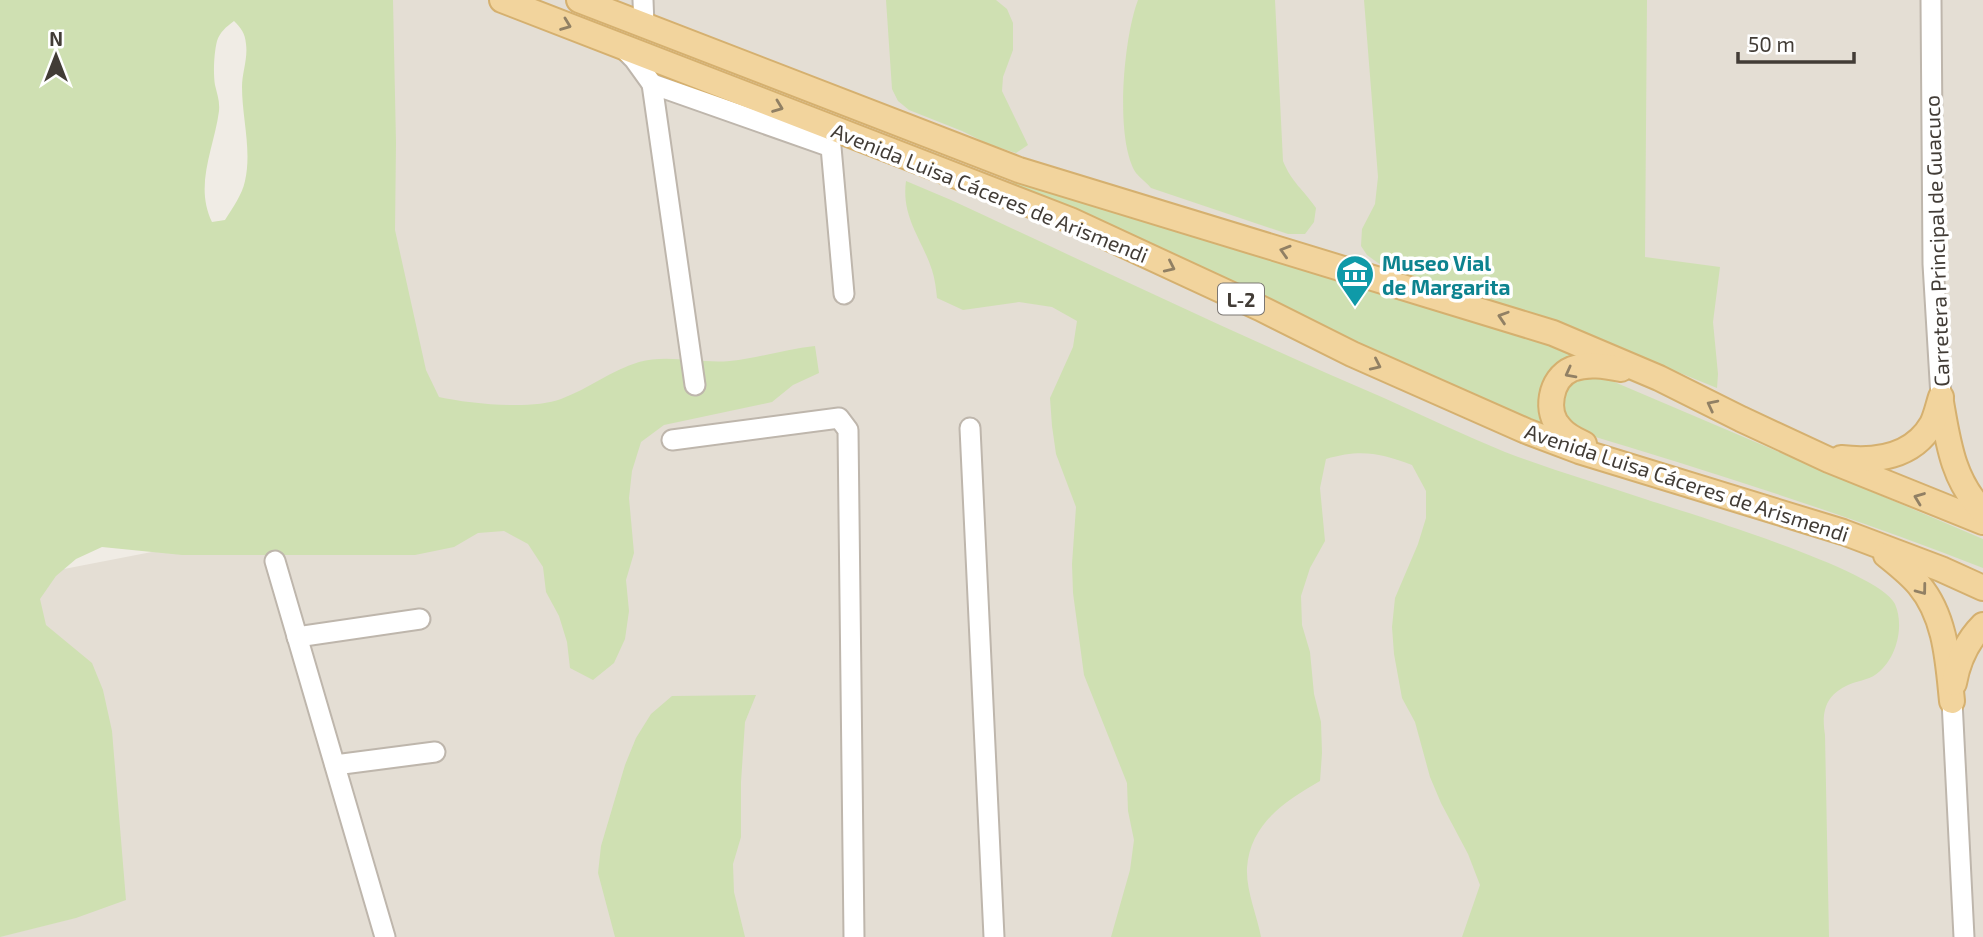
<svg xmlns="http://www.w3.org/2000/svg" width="1983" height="937" font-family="'Exo 2',sans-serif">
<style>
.residential{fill:#e4ded4}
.green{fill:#cfe0b2;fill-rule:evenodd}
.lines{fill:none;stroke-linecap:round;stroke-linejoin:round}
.minor-casing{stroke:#beb6ac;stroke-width:23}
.major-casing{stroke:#d5b06f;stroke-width:28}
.minor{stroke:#fff;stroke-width:19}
.major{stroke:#f2d49d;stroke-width:24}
.oneway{stroke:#918064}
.labels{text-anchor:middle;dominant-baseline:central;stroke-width:7;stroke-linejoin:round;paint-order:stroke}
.shield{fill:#fff;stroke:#7b7672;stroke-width:2}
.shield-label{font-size:19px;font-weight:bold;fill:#423c36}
.street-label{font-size:21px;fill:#423c36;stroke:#fff}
.culture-label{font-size:21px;font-weight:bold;fill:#0d838f;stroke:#fff;text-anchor:start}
</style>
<rect width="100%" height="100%" fill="#f0ece5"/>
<polygon class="residential" points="381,0 1983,0 1983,937 0,937 0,597 33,575 270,529"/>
<g class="green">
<path d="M0,0H393L396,143L395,230L426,370L439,397C470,404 532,410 561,399C588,389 612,370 639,362C668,354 701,364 730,361C759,358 786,349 815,346L819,373L793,385L772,402L664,425L641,442L632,471L629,498L634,553L626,580L629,611L625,639L614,663L593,680L570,668L567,642L559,616L546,592L543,567L528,544L504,531L478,533L454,547L415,555H182L102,547L76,559L56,576L40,599L46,625L92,663L103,690L112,731L126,900L76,918L0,937ZM234,21C241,28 245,33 246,44C248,59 242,73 242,87C242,118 252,150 245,181C242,195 233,207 225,220L212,222C194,185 214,149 219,111C220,101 217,94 215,85C213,73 214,53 217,41C220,32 226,27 234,21Z"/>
<polygon points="886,0 996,0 1007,9 1013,23 1013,50 1003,77 1002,91 1028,145 1016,153 988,144 962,131 909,110 898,101 892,89"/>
<path d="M1138,0H1275L1283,161C1292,183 1303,189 1316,208L1314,222L1305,234H1288L1151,188C1147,183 1140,178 1136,173C1114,139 1124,36 1138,0Z"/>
<polygon points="1364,0 1647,0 1645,257 1720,267 1713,322 1718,374 1717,388 1535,314 1432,285 1385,268 1367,255 1361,246 1362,229 1375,204 1378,177"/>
<path d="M1014,178L1109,211L1567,349L1571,355C1549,366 1538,401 1541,424L1538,426L1011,185Z"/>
<path d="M906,181L951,200C1095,267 1238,335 1384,398C1424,416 1464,435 1505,452C1552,470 1600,484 1648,500C1691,514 1879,570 1895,604C1905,627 1896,661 1875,675C1869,679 1859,681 1853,683C1826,693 1821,710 1825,735L1829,937H1462L1480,885L1468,854L1441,803L1430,777L1415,722L1402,698L1394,654L1392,627L1395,598L1418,544L1426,518V491L1412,465C1379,453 1361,449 1326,459L1320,488L1325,541L1310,568L1301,596L1302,625L1310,652L1314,694L1321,722L1322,753L1320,781C1285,801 1250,824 1247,868C1246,891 1257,915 1261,937H1111L1130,870L1134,840L1128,811L1127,783L1084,675L1073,593L1072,564L1076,507L1056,454L1052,426L1050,398L1073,347L1077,321L1052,307L1019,302L963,310L937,298C936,289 935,279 932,270C922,239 901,217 906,181Z"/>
<path d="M1574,377L1605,378L1983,539V568C1851,516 1715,473 1579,432L1569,427L1560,398Z"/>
<polygon points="756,695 745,722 741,782 741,837 733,864 734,892 745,937 615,937 598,873 601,846 625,765 636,738 651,714 672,696"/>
</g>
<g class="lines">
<defs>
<g id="minor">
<polyline points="643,0 644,25"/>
<polyline points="1931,0 1933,264 1941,397"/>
<polyline points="622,47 634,59 652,84"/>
<polyline points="695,385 652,84 831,147 844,294"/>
<polyline points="970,428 994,937"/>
<polyline points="672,440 839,418 848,430 854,937"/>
<polyline points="275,561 385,937"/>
<polyline points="297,637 420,619"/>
<polyline points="1952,701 1964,937"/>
<polyline points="335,765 435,752"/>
</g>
<g id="major">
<polyline points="502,0 1070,220 1260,308 1352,354 1526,431 1579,451 1843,532 1941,569 1983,588"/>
<polyline points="579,0 1019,170 1553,333 1659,378 1741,419 1829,460 1983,522"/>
<path d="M1941,402C1948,442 1953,481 1983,511"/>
<path d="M1584,444C1576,440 1567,436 1561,429C1544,413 1550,378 1572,369C1588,363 1605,366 1621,369"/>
<path d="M1841,458C1875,462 1913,457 1932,424C1936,416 1938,406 1941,397"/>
<path d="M1886,555C1897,564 1910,574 1919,585C1946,617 1948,662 1952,701"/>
<path d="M1954,683C1958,661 1967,641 1983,625"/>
</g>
</defs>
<use href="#minor" class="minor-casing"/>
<use href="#major" class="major-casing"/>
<use href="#minor" class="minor"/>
<use href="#major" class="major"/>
</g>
<defs><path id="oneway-chevron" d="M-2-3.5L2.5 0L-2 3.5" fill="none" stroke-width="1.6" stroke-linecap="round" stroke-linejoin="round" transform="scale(1.75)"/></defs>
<g class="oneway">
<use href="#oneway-chevron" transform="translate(566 25) rotate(21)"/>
<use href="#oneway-chevron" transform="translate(778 107) rotate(21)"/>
<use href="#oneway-chevron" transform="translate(1285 251) rotate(-163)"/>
<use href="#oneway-chevron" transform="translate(1170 267) rotate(25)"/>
<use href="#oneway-chevron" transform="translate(1503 317) rotate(-162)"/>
<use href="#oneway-chevron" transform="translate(1376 365) rotate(25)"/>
<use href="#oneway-chevron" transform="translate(1570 373) rotate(152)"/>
<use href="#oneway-chevron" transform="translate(1712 405) rotate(-153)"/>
<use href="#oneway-chevron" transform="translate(1919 498) rotate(-159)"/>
<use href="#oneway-chevron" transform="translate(1922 590) rotate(53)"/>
</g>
<defs>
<symbol id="museum-pin" viewBox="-11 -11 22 30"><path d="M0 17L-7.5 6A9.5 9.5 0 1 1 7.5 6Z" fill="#0f9aa8" stroke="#fff"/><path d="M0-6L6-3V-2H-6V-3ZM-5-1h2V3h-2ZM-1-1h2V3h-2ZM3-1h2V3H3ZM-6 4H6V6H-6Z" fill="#fff"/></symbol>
</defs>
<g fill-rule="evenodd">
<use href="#museum-pin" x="1333" y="252" width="44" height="60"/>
</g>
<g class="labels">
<rect class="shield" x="1218" y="283.5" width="46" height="31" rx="5"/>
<g class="shield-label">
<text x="1241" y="299">L-2</text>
</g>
<g class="street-label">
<text transform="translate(990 192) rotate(22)">Avenida Luisa Cáceres de Arismendi</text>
<text transform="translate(1936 241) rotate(-92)">Carretera Principal de Guacuco</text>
<text transform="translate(1687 482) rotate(18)">Avenida Luisa Cáceres de Arismendi</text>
</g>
<g class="culture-label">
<text x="1382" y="262">Museo Vial<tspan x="1382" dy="24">de Margarita</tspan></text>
</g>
</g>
<g transform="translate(56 56)" stroke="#ffffff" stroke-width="5" paint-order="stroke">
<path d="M0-5L12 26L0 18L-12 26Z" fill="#423c36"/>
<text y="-10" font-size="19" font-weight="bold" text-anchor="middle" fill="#423c36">N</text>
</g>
<path d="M1738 52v10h116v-10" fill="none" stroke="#423c36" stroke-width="3.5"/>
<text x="1748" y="52" font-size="21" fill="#423c36" stroke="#ffffff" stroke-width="5" paint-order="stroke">50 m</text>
</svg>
